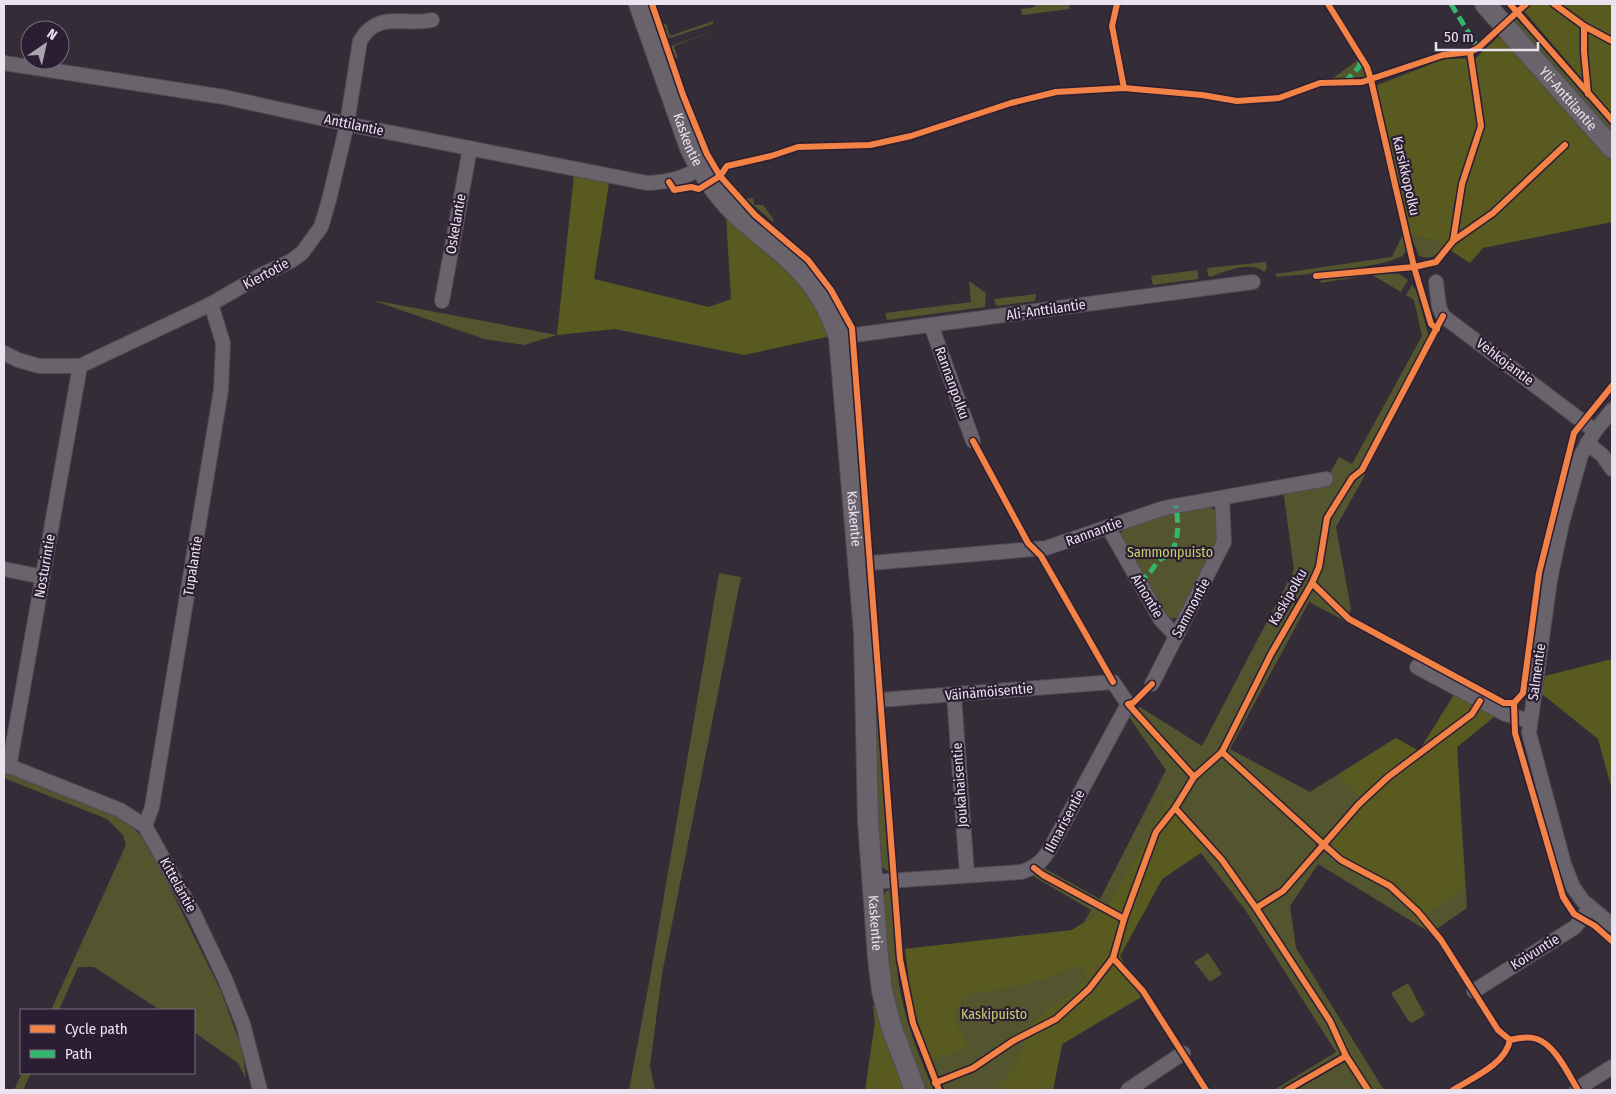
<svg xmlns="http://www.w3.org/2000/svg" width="1616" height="1094" font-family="'Fira Sans Condensed',sans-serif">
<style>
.green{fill:#53552e}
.forest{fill:#585a20}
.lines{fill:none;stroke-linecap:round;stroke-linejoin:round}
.street-casing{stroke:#514b55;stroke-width:16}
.secondary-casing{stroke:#514b55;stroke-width:22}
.street{stroke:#69636c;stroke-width:14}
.secondary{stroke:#69636c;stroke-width:20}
.quiet{stroke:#33b770;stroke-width:5;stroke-dasharray:10 5;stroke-linecap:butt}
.cycleway-casing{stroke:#2b1e32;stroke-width:9}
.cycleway{stroke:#f48246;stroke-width:6}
.labels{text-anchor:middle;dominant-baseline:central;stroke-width:4.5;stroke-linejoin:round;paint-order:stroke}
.street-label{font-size:14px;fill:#ebe2f0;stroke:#2b1e32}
.park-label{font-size:14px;fill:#cacf70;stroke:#2b1e32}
</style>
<rect width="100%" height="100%" fill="#342d38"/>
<g class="green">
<polygon points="1035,4 1069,4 1070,9 1022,15 1021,9 1035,7"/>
<polygon points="1516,18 1612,127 1612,134 1511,22"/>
<polygon points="713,21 713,24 670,38 668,38 663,24 666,24 670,36"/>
<polygon points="717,30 674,46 678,58 675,58 671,46"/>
<polygon points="1358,59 1367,77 1333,78 1358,60"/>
<polygon points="753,198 754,205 763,205 774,220 773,222 746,199"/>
<path d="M1403,234C1404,240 1408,247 1405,253C1396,267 1298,275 1277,277L1275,274L1392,257Z"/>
<path d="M1410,234L1436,241L1444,246C1437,256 1431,260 1419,256Z"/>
<path d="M1266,262L1267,268L1264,272C1253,260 1223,272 1210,277L1208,275L1207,268Z"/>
<polygon points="1198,270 1198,279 1153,285 1151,276"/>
<polygon points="1383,272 1399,274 1408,280 1401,292 1372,275 1320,283 1322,277"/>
<polygon points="969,281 986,293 985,307 887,320 885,313 971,302"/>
<polygon points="1412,285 1416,290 1429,337 1358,469 1365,475 1336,527 1351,609 1345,621 1309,602 1230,749 1310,792 1396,738 1419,751 1454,695 1495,716 1457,747 1467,908 1431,933 1318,864 1290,906 1296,948 1384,1090 1274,1090 1336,1052 1246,911 1201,853 1162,879 1120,956 1141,997 1062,1044 1053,1090 945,1090 930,1060 912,1003 905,949 1080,929 1091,910 1033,876 1044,868 1100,899 1166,770 1129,717 1140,707 1202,746 1294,570 1282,482 1291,480 1291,478 1330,473 1339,457 1352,464 1422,336 1414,300 1406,295"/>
<polygon points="1036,294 1035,301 996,306 994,299"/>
<polygon points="372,300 557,335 524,345 484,339"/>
<path d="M1210,507L1217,512V543L1180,616C1174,619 1170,619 1164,615L1119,535C1135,514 1186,510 1210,507Z"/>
<polygon points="719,573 741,577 662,974 650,1066 655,1090 629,1090 651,972"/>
<polygon points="877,711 879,733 890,873 880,865 875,715"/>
<polygon points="4,770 120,817 140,834 161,870 221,991 242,1049 246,1079 238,1063 194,1032 194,1010 160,1010 94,967 78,967 59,1010 51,1010 126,845 123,835 107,819 4,778"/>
<path d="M890,890C896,918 895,949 898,977C903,1016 918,1055 934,1090H924L906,1046L889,980L884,896L886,891Z"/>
<polygon points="1208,953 1222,974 1210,982 1194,962"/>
<polygon points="1408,983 1425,1015 1412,1023 1408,1020 1391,993"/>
<polygon points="22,1073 31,1073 23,1090 14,1090"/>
</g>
<g class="forest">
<polygon points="1518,4 1612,4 1612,114"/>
<polygon points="1500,35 1612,158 1612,222 1483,248 1470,263 1436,241 1410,234 1375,86 1444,59 1476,58"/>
<polygon points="574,175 609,183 594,279 709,307 731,299 726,215 803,281 831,336 744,355 615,329 557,335"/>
<polygon points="1612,659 1612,790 1598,739 1542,694 1545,676"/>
<polygon points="1454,695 1495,716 1457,747 1464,887 1419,921 1388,889 1342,863 1329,846 1365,802 1339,774 1396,738 1419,751"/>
<polygon points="1169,798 1213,844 1162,879 1120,956 1141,997 1062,1044 1053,1090 996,1090 1015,1067 1032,1025 1049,1008 1070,996 1087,976 1083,965 1032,983 967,995 955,1010 956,1023 968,1048 930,1060 912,1003 905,949 1070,931 1108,908"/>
<polygon points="877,1005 890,1054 904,1090 865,1090 875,1022 873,1006"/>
</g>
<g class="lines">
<defs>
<g id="street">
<path d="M4,63L224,97L347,124L647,183C667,182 683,179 700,168"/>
<polyline points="1436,282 1439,307 1443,316 1595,431"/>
<polyline points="442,301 470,148"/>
<polyline points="931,325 973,441"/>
<polyline points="839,337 1253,282"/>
<path d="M4,353L18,360L39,366H80L211,304L261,275L291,261L302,253L321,227L329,200L347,124L360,41C378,10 404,26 432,20"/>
<polyline points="1612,410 1595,431 1581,455 1562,523 1550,580 1529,733 1564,864 1573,887 1583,901 1612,925"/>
<polyline points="1587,443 1602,455 1612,469"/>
<polyline points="1108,527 1161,620 1176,636"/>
<polyline points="859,564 1046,548 1164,508 1326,479"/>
<polyline points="4,569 43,577"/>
<polyline points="1417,667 1505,714 1530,721"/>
<polyline points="1152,684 1224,542 1222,498"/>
<polyline points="954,695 967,875"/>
<path d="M866,701L1113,682L1128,704L1052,845C1044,860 1037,867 1021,872L872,882"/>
<polyline points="4,764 120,810 145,826 194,914 225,979 243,1024 260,1090"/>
<polyline points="9,767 80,366"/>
<polyline points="145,826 152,807 221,390 223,343 211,304"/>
<polyline points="1474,991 1575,927 1590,908"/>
<polyline points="1577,1089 1612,1067"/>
<polyline points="1128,1090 1183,1053"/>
</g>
<g id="secondary">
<path id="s1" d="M639,4L690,148C704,176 720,200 744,221C767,241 792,258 811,283C824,299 832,318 839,337L864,632L868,821L878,958L882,991L891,1026L915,1090"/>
<path id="s2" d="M1485,4L1612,148"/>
</g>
</defs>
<use href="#street" class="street-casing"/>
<use href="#secondary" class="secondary-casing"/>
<use href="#street" class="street"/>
<use href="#secondary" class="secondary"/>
<g class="quiet">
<polyline points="1451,4 1478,48"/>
<polyline points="1345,82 1359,67 1361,58"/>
<path d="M1138,581C1148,576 1151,572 1157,562C1160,558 1167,557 1170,553C1180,541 1178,520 1176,506"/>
</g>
<defs>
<g id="cycleway">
<polyline points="652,4 683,95 707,154 720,176 755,215 808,260 831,290 852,328 900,959 913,1023 939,1090"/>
<polyline points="1117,4 1112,26 1124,88"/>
<polyline points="1510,4 1612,120"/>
<polyline points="1554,4 1584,26 1612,41"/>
<polyline points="1584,26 1584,52 1588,94"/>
<polyline points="669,182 674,190 691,187 699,189 720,176 727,166 771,156 798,147 870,145 911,136 1011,103 1056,92 1124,88 1202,95 1237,101 1279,98 1320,83 1362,82 1443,55 1470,52 1478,48 1526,4"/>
<polyline points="1453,241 1493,213 1565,145"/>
<polyline points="1316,276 1414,267 1371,80 1367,67 1328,4"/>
<polyline points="1437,329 1431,324 1414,267 1436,262 1453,241 1462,184 1481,126 1470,52"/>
<polyline points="1612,386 1574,433 1539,573 1523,693 1514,703 1515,733 1563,897 1574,914 1595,926 1612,941"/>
<polyline points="973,441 1028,543 1041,556 1113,682"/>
<polyline points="1312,583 1349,619 1504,703 1514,703"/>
<polyline points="1152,684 1133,703 1128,704 1194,777"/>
<polyline points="1222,752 1324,845 1341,860 1390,886 1418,912 1441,940 1498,1030 1510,1040"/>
<polyline points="1034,868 1043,875 1124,919"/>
<polyline points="1256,908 1283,891 1359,804 1388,777 1472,714 1480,701"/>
<polyline points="1113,958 1143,991 1206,1090"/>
<path d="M1510,1040C1518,1038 1528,1036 1537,1039C1556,1046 1568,1074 1578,1090"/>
<polyline points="935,1083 973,1068 1013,1041 1056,1019 1089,989 1113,958 1124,919 1156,832 1175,808"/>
<polyline points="1287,1090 1346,1056"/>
<polyline points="1368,1090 1346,1056 1330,1021 1256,908 1222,860 1175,808 1194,777 1222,752 1271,654 1312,583 1319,567 1327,518 1352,478 1362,470 1443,316"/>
<path d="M1453,1090C1472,1078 1506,1064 1510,1040"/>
</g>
</defs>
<use href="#cycleway" class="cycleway-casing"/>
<use href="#cycleway" class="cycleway"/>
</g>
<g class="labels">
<g class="street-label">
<text stroke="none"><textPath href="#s2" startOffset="126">Yli-Anttilantie</textPath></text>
<text transform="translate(354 125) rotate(12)">Anttilantie</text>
<text stroke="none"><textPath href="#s1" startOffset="144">Kaskentie</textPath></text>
<text transform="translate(1406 176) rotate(77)">Karsikkopolku</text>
<text transform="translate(456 224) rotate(-80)">Oskelantie</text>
<text transform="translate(266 274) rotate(-28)">Kiertotie</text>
<text transform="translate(1046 310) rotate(-8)">Ali-Anttilantie</text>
<text transform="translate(1505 362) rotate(37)">Vehkojantie</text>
<text transform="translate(952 383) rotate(70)">Rannanpolku</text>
<text stroke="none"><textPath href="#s1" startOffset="579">Kaskentie</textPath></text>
<text transform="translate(1094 532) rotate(-20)">Rannantie</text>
<text transform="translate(45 566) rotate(-80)">Nosturintie</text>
<text transform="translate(193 566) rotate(-81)">Tupalantie</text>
<text transform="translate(1147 596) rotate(59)">Ainontie</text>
<text transform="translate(1288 597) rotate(-60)">Kaskipolku</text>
<text transform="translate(1191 608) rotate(-62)">Sammontie</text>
<text transform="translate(1537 672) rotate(-82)">Salmentie</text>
<text transform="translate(989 692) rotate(-5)">Väinämöisentie</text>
<text transform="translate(960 785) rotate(-94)">Joukahaisentie</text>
<text transform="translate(1065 821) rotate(-62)">Ilmarisentie</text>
<text transform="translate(178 885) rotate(61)">Kitteläntie</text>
<text stroke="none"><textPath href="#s1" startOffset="984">Kaskentie</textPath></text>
<text transform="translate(1535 952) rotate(-32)">Koivuntie</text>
</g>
<g class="park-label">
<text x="1170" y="552">Sammonpuisto</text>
<text x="994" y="1014">Kaskipuisto</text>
</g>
</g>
<rect width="1616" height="1094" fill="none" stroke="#ebe2f0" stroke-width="10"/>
<rect x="20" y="1009" width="175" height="65" fill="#2b1e32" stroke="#786c7e"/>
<rect x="30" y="1025" width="25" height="8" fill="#f48246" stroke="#786c7e"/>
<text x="65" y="1034" font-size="15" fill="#ebe2f0">Cycle path</text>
<rect x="30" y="1050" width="25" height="8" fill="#33b770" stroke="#786c7e"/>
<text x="65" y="1059" font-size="15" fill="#ebe2f0">Path</text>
<g transform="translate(45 45) rotate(34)"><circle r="24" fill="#2b1e32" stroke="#786c7e"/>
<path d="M0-4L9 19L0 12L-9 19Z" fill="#aba3b0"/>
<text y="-8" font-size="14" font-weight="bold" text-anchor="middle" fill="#ebe2f0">N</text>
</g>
<path d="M1436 42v8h102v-8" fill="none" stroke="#ebe2f0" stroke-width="2.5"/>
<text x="1444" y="42" font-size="15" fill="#ebe2f0" stroke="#2b1e32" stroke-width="4" paint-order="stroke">50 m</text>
</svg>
